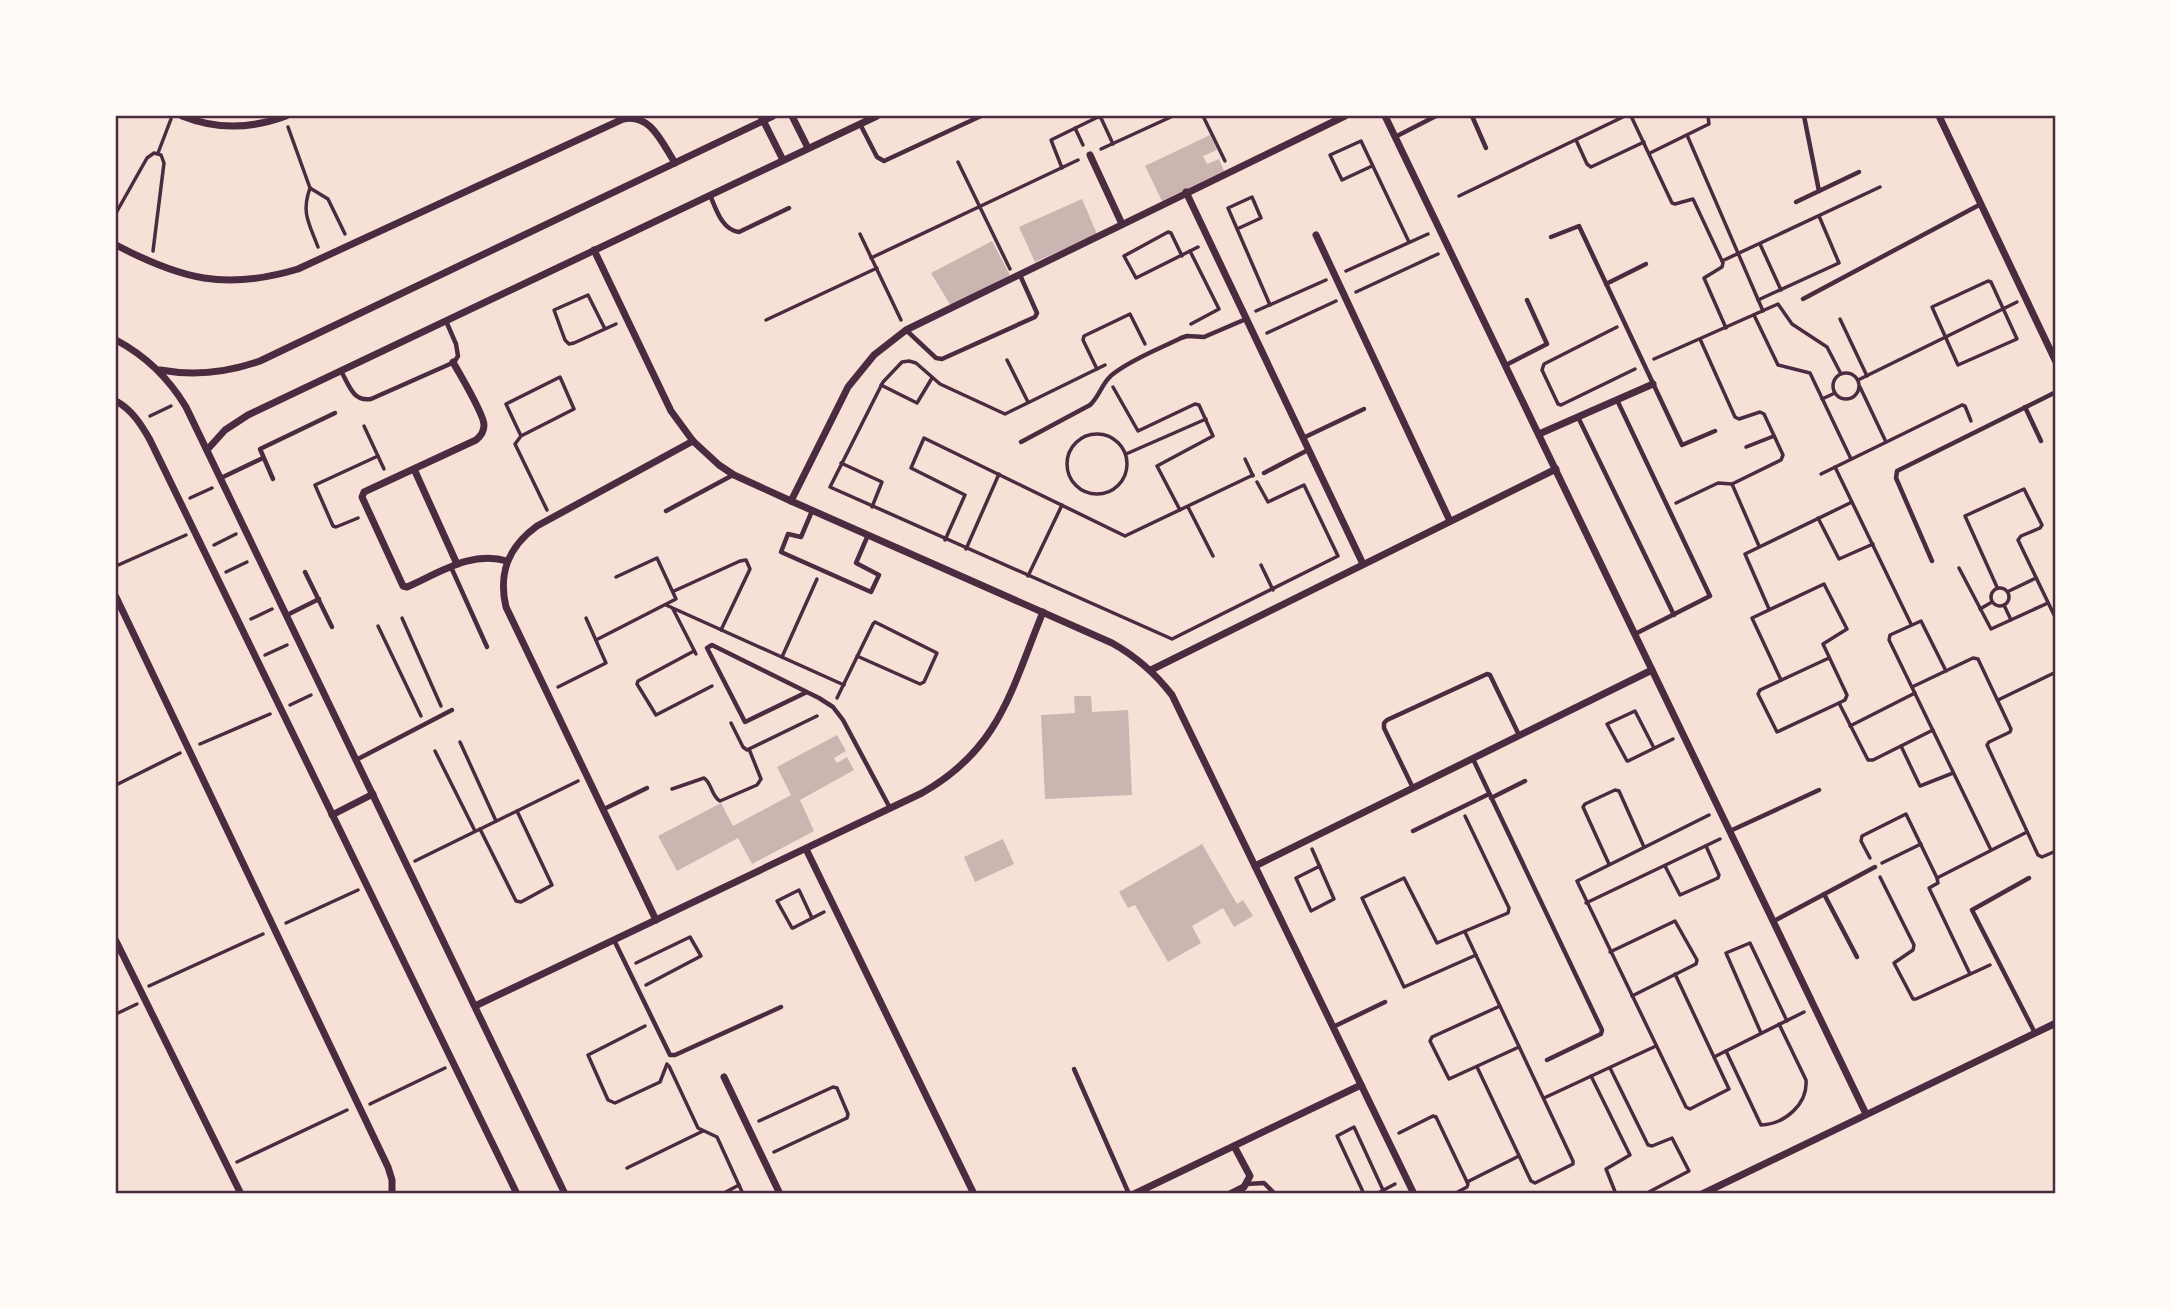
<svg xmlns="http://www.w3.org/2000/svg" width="2171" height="1309" font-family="Mulish,sans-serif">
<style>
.building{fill:#ccb4b1}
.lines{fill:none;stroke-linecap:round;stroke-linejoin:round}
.path{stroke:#4a2c40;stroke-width:3.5}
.service{stroke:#4a2c40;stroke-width:4.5}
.minor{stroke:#4a2c40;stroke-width:7}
.neatline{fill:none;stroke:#4a2c40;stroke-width:2.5}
</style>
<rect width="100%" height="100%" fill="#f7e1d7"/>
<g class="building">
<polygon points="1210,135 1217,150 1203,156 1207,164 1219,159 1224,171 1162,201 1145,166"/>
<polygon points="1082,199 1097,234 1035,262 1019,227"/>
<polygon points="992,241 1010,275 951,306 931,273"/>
<polygon points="1074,696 1091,696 1092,712 1128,710 1132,795 1045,799 1041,715 1075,713"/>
<polygon points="837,735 846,751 834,758 837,763 847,757 854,770 800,800 814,831 752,864 738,838 677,871 658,836 721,803 733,826 791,795 777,767"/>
<polygon points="1003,839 1014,864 975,882 964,857"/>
<polygon points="1202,844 1237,904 1243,900 1253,916 1234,927 1223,908 1192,926 1201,943 1168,962 1135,905 1128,908 1119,892"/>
</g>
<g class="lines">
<g class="path">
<polyline points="1203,116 1225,161"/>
<polyline points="1631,116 1672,203 1675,204 1693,199 1723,263 1722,267 1704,278 1726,328"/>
<polyline points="288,127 310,188"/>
<polyline points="1075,128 1083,145"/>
<polyline points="1687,135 1763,311"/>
<polyline points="1576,140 1587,164 1591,167 1644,142"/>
<polyline points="1101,149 1173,116"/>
<polyline points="158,153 171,119"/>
<polyline points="1650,153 1709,124 1708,116"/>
<polyline points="958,162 1010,269"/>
<polyline points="1372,166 1342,180 1330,155 1361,141 1409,242"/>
<polyline points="1062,168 1051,140 1098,117 1101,118 1113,144"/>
<polyline points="1459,196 1625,116"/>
<polyline points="116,213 147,158 154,153 161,155 164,163 153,251"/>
<polyline points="1237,229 1261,218 1252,197 1228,208 1270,305"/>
<polyline points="860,234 901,320"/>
<polyline points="1760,244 1781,290"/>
<path d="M318,247C309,223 301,213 310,188L328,199L345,234"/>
<polyline points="1190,251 1219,309 1191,324"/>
<polyline points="1182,256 1171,233 1168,232 1124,256 1136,278 1198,247"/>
<polyline points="871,258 1078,160"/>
<polyline points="1722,261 1880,187"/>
<polyline points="1346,271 1428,234"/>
<polygon points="1988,281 1991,282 2017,339 1958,365 1932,307"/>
<polyline points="1356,292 1438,254"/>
<polyline points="1758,300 1839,263 1819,216"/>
<polyline points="1256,311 1326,280"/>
<polyline points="1754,315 1778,365 1810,373 1851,459"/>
<polyline points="1840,319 1867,376"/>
<polyline points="766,320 877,268"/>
<polyline points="1617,327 1544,364 1542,370 1558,404 1561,405 1635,369"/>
<polyline points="605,329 588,295 554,310 565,340 569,344 574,343 616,324"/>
<polyline points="1267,333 1336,301"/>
<polyline points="1700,339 1735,417 1739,419 1760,412 1764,414 1783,455 1781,460 1732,484 1759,546"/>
<polyline points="1654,359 1778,304 1792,324 1827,347 1841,374"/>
<polyline points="1007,360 1028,402"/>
<polyline points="1105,365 1005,414 940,384 916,363 909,361 902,362 883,382 830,487 1172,639 1338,556 1304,485 1268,502 1257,482"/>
<polyline points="1097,369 1083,340 1084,336 1130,314 1145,344"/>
<circle cx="1846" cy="386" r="13"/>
<polyline points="1858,380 2017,302"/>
<polyline points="881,385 917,403 932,378"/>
<polyline points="1113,387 1138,431 1195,404 1199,405 1213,436 1157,466 1180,510"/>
<polyline points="1860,387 1886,442"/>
<polyline points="1822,399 1835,393"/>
<polyline points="150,416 171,406"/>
<polyline points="364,426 384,469"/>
<circle cx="1097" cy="464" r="30"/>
<polyline points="521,436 506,404 560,377 574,409 521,436 515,444 547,510"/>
<polyline points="1746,447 1774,436"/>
<polyline points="1126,454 1206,419"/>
<polyline points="1245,459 1253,476"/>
<polyline points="841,463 882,482 872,507"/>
<polyline points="1835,467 1911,624"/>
<polyline points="1821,474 1962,405 1965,406 1971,421"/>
<polyline points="190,498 212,488"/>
<polyline points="1676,503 1718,483 1732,484"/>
<polyline points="1188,507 1213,556"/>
<polyline points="358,518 336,527 333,526 315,485 378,456"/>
<polyline points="1818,518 1839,559 1873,544"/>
<polyline points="945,540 965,495 911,468 924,438 1125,536 1253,475"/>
<polyline points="214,545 236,534"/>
<polyline points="966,549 999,474"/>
<polyline points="1261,565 1273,590"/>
<polyline points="116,566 186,535"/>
<polyline points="1959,568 1991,629 2048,603"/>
<polyline points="226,572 247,562"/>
<polyline points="1028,576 1062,505"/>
<polyline points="1997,587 1965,516 2024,489 2042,525 2040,528 2021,536 2018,540 2056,619"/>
<circle cx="2000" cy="597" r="9"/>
<polyline points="674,591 740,561 746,560 750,569 721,630"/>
<polyline points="2009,591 2036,578"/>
<polyline points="666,605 844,685"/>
<polyline points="2004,605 2011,620"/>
<polyline points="673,609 696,654"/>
<polyline points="1769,609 1745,554 1852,502"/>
<polyline points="1980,609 1992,602"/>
<polyline points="402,618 441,706"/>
<polyline points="251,619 272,609"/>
<polyline points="378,626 421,716"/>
<polyline points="596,640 676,599 657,558 616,577"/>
<polyline points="694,651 638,681 637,684 656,715 712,686"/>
<polyline points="265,655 287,645"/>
<polyline points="782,657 817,579"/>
<polyline points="1829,658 1760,690 1758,694 1777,732 1839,703"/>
<polyline points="1946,671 1921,621 1890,635 1889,640 1991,850"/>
<polyline points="1781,680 1752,618 1824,584 1847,629 1823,644 1847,695 1845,700 1839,703 1868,760 1873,760 1933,730"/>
<polyline points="558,687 606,663 586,618"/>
<polyline points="1912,687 1973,658 1978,659 2011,729 2010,732 1989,742 1987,745 2038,855 2042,857 2056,851"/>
<polyline points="837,698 873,624 875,622 937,653 924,682 920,684 857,656"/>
<polyline points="1998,700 2056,672"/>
<polyline points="290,705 311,695"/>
<polyline points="731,723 743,747 747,750 817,716"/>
<polyline points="1850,726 1915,693"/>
<polyline points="460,742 496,821"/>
<polyline points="200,744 270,714"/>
<polyline points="1901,746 1920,786 1953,773"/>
<polyline points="1654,748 1635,711 1607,724 1627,761 1628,761 1673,739"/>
<polyline points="435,751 475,831"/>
<polyline points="116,785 180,753"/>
<path d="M672,789L704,778C712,783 711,796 720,801L757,785L761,779L749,749"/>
<polyline points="1465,816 1509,908 1508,913 1437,943 1404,878 1362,898 1404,987 1476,955"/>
<polyline points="480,829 516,901 521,902 552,885 517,811"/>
<polyline points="1312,849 1334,899 1311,911 1296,878 1320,866"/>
<polyline points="1870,858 1861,841 1862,836 1906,814 1937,878"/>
<polyline points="415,861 578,781"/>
<polyline points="1882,863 1921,844"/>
<polyline points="1609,864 1583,807 1585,804 1615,790 1619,791 1644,847"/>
<polyline points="1665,866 1680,895 1718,878 1719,875 1706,846"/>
<polyline points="1880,877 1914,945 1913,950 1894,963 1913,999 1916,999 1990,965"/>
<polyline points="1586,903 1720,839"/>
<polyline points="812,918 799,890 777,901 792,928 793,928 824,912"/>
<polyline points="286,923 358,890"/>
<polyline points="1465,932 1573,1161 1573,1164 1535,1183 1531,1181 1477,1067"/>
<polyline points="1610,952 1675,921 1697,960 1696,964 1632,996"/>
<polyline points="636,963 690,937 701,956 646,985"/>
<polyline points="1675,974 1729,1089 1690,1109 1686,1107 1577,881 1709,815"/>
<polyline points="1970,974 1929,888 1938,883 1937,878 2027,832"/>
<polyline points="149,986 263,934"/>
<polyline points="1500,1006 1432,1037 1430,1041 1449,1079 1519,1047"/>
<polyline points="116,1014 137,1004"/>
<polyline points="645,1026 588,1055 608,1100 615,1103 660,1082 667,1064"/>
<polyline points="1761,1033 1726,953 1750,943 1787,1021"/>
<path d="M1726,1051L1761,1125C1785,1124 1808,1104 1806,1080L1779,1024"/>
<polyline points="1714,1057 1804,1012"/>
<polyline points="669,1066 698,1128 717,1137 743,1194"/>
<polyline points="1610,1068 1648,1145 1652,1146 1672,1138 1689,1171 1645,1194"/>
<polyline points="1591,1076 1630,1155 1606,1169 1616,1194"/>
<polyline points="1544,1098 1656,1046"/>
<polyline points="370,1104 445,1068"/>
<polyline points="759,1121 833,1087 837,1088 848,1114 847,1118 774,1152"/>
<polyline points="1399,1133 1433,1116 1436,1117 1468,1184 1467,1187 1454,1194"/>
<polyline points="237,1162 347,1110"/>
<polyline points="627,1168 703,1131"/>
<polyline points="1467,1182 1519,1156"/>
<polyline points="722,1194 739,1185"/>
<polyline points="1364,1194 1337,1136 1354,1127 1383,1190"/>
<polyline points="1376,1194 1395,1184"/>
</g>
<g class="service">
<polyline points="1472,116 1486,148"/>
<polyline points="1804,116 1819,191"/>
<polyline points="860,124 877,157 884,161 981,116"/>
<polyline points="1395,137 1436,116"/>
<path d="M710,195C716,209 722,230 739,232L789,208"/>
<polyline points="1796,202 1859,172"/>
<polyline points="1551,237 1579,226 1682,445 1715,431"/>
<polyline points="1606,284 1646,264"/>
<polyline points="1803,299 1981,204"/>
<polyline points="906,330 936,358 942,359 1035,317 1037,313 1020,275"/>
<polyline points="1506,365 1547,344 1527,300"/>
<path d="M341,371C349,385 353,402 371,399L450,364L455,361L458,356L456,344L446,321"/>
<polyline points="1617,400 1710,596 1635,634"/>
<polyline points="2025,407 2041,441"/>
<polyline points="1578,417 1674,615"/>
<polyline points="1303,438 1364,409"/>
<path d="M1021,442L1090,405C1100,396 1102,382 1113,374C1132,359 1159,349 1181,338L1187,336L1204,337L1246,319"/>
<polyline points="1264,473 1308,450"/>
<polyline points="221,478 263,458"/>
<polyline points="273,479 260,449 335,413"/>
<polyline points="666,511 733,475"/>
<polyline points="812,511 801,537 788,534 781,552 871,592 879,575 856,563 868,535"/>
<polyline points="1932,561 1896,478 1897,471 2056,392"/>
<polyline points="451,567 487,647"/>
<polyline points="305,572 332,627"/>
<polyline points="287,615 319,599"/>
<polyline points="807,692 745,722 707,648 712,645 819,698 833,707 843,720 890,808"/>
<polyline points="1473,759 1602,1030 1601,1034 1547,1060"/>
<polyline points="356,760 452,710"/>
<polyline points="1413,788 1384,728 1384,723 1387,720 1487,674 1490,675 1519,735"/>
<polyline points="1491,798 1525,781"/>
<polyline points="604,809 647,788"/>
<polyline points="1413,831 1489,794"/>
<polyline points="1730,831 1819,790"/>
<polyline points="2029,878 1972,910 2035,1033"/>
<polyline points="1824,894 1857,957"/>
<polyline points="1774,921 1875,867"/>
<polyline points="614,940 670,1055 675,1055 781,1007"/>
<polyline points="1333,1027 1385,1002"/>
<polyline points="1074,1069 1129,1194"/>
<polyline points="1247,1184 1264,1183 1275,1194"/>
</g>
<g class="minor">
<path d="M182,116C217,130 251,129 286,116"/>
<polyline points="761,116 783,160"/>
<polyline points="792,116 808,148"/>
<polyline points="1385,116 1866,1114"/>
<polyline points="1939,116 2056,362"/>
<polyline points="1090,155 1122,224"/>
<polyline points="1186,192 1363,564"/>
<polyline points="1316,235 1450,521"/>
<path d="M116,245C181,279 225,291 298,269L623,119C651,113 662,143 675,163"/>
<path d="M594,250L671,411L693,441L719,465L734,475L791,501L1112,643C1137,657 1155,673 1172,695L1414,1194"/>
<path d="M116,340C146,356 168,377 186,407L565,1194"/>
<path d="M453,362C460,375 484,414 484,425C484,432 481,436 476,440L364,492L362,497L403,586L407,587C439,573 472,550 507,561"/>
<path d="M160,370C194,376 226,373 260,361L773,116"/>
<path d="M116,401C132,410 141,424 150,440L517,1194"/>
<polyline points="1539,434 1653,384"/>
<polyline points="207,450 225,430 248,415 877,116"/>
<polyline points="414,469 457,564"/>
<polyline points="791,501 848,387 874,355 906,330 1345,116"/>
<polyline points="116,597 388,1167 392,1180 392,1194"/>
<polyline points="1151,670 1556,469"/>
<polyline points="332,815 373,794"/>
<polyline points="806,849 974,1194"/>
<polyline points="1255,866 1652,670"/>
<path d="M656,920L506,607C498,573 508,547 537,526L693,441"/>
<polyline points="116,941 241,1194"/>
<path d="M475,1006L922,793C1000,749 1011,690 1043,612"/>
<polyline points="724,1077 780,1194"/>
<polyline points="1134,1194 1361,1085"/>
<polyline points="1230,1194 1244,1187 1250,1176 1234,1146"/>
<polyline points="1702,1194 2056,1023"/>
</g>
</g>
<rect width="2171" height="1309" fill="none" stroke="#fffaf5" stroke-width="234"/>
<rect x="117" y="117" width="1937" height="1075" class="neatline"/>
</svg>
